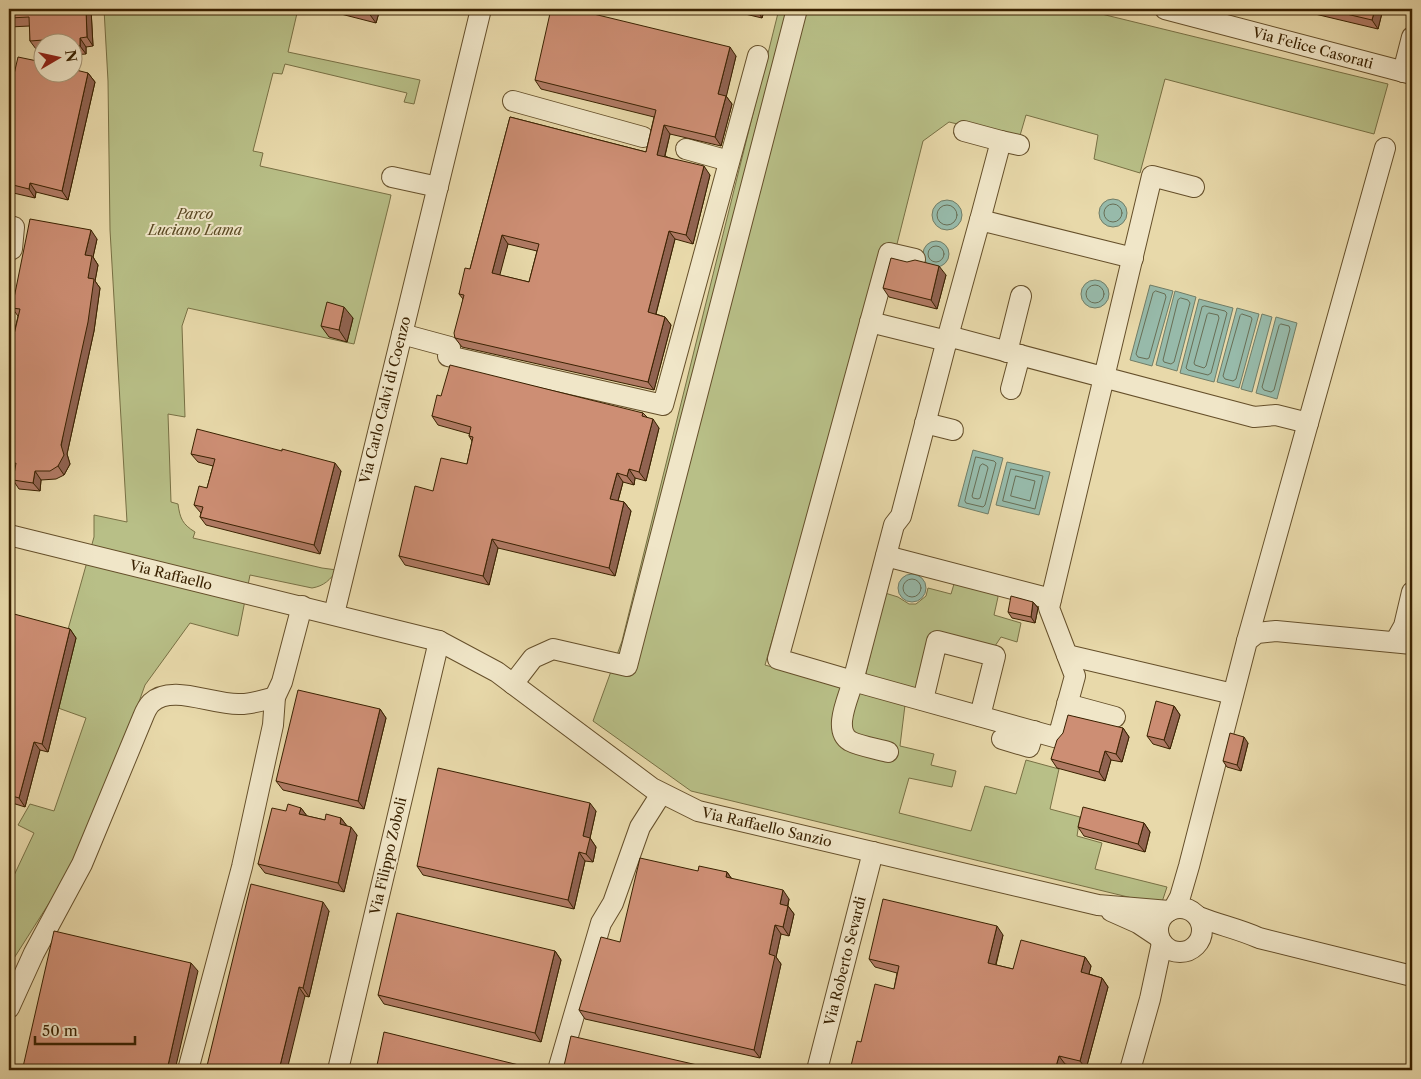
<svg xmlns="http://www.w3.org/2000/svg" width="1421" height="1079" font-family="'Libre Caslon Text',serif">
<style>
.green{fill:#b8bf87;stroke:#787044}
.water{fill:#97baaa;stroke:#717d66}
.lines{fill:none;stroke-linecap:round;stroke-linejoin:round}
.shore{stroke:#686e55;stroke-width:1}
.minor-casing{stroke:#654f2a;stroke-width:22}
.minor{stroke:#f0e6c8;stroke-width:20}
.wall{fill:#b07a64;stroke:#392100;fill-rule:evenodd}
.shaded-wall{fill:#906351;stroke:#392100}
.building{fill:#cd8e74;stroke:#392100;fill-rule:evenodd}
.labels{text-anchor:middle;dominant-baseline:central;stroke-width:4;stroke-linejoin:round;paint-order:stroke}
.street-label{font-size:14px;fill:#392100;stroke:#f0e6c8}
.park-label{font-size:14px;font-style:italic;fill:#594822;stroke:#f0e6c8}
</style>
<rect width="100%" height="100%" fill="#e8d9aa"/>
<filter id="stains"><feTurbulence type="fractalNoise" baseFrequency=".004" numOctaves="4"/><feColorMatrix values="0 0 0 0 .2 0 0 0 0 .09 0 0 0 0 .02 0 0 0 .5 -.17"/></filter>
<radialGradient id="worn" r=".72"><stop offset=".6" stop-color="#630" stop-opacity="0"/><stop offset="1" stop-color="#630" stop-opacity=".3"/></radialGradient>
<g class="green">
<path d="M104,9H298L288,52L420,80L414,104L404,102L407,93L285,64L282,74L273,73L253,151L263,153L260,166L391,195L389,204L354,344L188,308L182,326L185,417L168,414L171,502L178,504C180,518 182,524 195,532L193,538L322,568L337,570C330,580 324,586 312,588L250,575L238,636L190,623L145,685L94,828L53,897L9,966V886L34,833L18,825L30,804L54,811L86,718L47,704L94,537V515L127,522L110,230L108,81Z"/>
<polygon points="779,9 1081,9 1388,84 1374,134 1165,79 1140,173 1094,159 1098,135 1026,115 1019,139 949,122 923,141 896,248 886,246 765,665 905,705 900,746 934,754 931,765 956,771 952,787 909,778 899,813 971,831 985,786 1016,794 1026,760 1059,769 1050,809 1080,817 1077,836 1102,843 1095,869 1167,887 1161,905 691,791 593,721 622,641"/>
<polygon points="954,584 997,593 998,597 994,615 1021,623 1017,642 1001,637 993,649 932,634 919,691 870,679 866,673 885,593 898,597 909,604 916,604 926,596 928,588 951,594"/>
</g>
<g class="water">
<circle cx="1113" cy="213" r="14"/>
<circle cx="947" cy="215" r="15"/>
<circle cx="936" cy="254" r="13"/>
<circle cx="1095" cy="294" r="14"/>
<polygon points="1150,285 1173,291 1152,366 1130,360"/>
<polygon points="1175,291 1196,297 1177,371 1156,365"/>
<polygon points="1199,299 1233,308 1214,382 1180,373"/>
<polygon points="1237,308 1259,314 1239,388 1217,382"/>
<polygon points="1262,314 1272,317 1252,392 1241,389"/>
<polygon points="1276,317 1297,323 1277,399 1256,393"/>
<polygon points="973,450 1003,458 988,514 958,506"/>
<polygon points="1007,462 1050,472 1039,515 996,505"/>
<circle cx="912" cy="588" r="14"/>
</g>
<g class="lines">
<g class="shore">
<circle cx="1113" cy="213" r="9"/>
<circle cx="947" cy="215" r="10"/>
<circle cx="936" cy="254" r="8"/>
<circle cx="1095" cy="294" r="9"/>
<polygon points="1156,291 1165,294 1166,297 1149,358 1147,359 1138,357 1136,354 1153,293"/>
<polygon points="1181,298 1188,300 1190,303 1174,362 1171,364 1164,362 1163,360 1178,300"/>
<polygon points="1205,306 1225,311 1227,313 1211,373 1208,375 1188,370 1186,368 1202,307"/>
<polygon points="1209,313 1218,315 1219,318 1206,366 1204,368 1195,365 1194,363 1207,315"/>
<polygon points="1242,314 1251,317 1252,319 1236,379 1233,381 1225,379 1223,376 1240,316"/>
<polygon points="1281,324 1289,326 1290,329 1274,390 1271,392 1264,390 1262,387 1279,326"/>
<polygon points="976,457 994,461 996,463 985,505 983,507 966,503 965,501"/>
<polygon points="983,464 987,466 988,468 980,498 978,499 973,498 972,496 980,466"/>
<polygon points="1011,469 1043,476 1035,509 1003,501"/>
<polygon points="1016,476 1035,481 1030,501 1011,496"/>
<circle cx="912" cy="588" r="9"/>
</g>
<defs>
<g id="minor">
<polyline points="1165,9 1412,74"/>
<polyline points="1403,72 1412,37"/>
<polyline points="513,101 643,137"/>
<polyline points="964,131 1001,141 980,220"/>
<polyline points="1001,141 1019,145"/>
<polyline points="686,149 729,161"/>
<polyline points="392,177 438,187"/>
<polyline points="1194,187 1152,176 1049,608 1075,676 1058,738 853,681 894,525 901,516 948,336 1254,417 1276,415 1308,423"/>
<polyline points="9,226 14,227 12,249 9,248"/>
<polyline points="870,322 947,341"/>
<polyline points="402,334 450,347 448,356 663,405 758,56"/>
<polyline points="948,336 980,220 1133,258"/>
<polyline points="1007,352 1021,296"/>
<polyline points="1011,389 1020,355"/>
<polyline points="925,423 953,430"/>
<polyline points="9,535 439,641 497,672 652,788 698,811 1098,905 1169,911"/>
<polyline points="886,556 1051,599"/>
<polyline points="334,614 481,9"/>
<polyline points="1247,641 1385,148"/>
<polyline points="1395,642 1404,626 1412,592"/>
<polyline points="1067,655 1233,694"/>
<polyline points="513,684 533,658 553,649 627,666 797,9"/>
<polyline points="923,700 937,641 995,656 980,716"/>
<polyline points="1067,704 1115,717"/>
<polyline points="1002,739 1029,747 1034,731"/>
<path d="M888,752C878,749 859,746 850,741C832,730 849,697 853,681L778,659L889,253L915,259"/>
<circle cx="1180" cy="930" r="22"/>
<polyline points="1174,908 1180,897 1189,866 1247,641 1257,633 1276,631 1412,644"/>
<polyline points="1111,911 1138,923 1159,937"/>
<path d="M1199,917C1219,925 1239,929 1259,938L1412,976"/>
<path d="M9,1008L34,953L82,864L143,717C145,712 147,707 151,703C172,683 214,706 241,704C252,704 264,700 275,697"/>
<polyline points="188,1070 242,867 273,725 275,697 282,682 302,606"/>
<polyline points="338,1070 439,641"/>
<polyline points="558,1070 601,923 613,903 640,827 661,794"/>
<polyline points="817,1070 873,852"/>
<polyline points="1130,1070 1150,999 1162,943"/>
</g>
</defs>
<use href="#minor" class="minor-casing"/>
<use href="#minor" class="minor"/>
</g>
<g class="wall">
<polygon points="9,9 91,9 93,46 86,47 86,54 72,55 72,42 42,42 42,49 36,49 30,41 30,26 9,27"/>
<polygon points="333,9 380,9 376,23 337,13"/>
<polygon points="724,9 775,9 774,14 764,11 762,18"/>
<polygon points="1294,9 1383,9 1378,29"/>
<path d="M736,56L726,96L732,104L721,146L670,134L665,156L710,175L693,244L675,239L656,314L665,317L671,325L654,390L462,347L455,338L463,299L459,294L470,269L510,117L646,152L654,117L541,89L535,80ZM508,244L537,251L529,282L499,275Z"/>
<polygon points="88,73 95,82 68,200 36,192 35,198 9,192 9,96"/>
<polygon points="97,239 93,257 98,265 95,281 100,288 94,331 67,454 70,464 64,475 56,479 41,480 40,491 19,489 13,480 14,474 9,475 9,356 18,316 12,308"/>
<polygon points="946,275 937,309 889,297 883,288"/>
<polygon points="353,318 347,342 329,337 321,326"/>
<polygon points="441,396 643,413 647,417 659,428 646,481 635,478 634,485 623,482 618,501 624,502 631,511 615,576 498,548 489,585 405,565 399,556 433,491 467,464 472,441 469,436 470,434 438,425 432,416"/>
<polygon points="191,454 341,471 320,554 206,525 200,517 201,513 194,505 207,488 213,466 198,462"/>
<polygon points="1033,602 1038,608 1035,623 1012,618 1008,612"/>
<polygon points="70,629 76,638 48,752 40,750 25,807 9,802 9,635"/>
<polygon points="1174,706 1180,715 1170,749 1153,744 1147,736"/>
<polygon points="380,709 386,718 364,809 283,790 276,781"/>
<polygon points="1123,728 1129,737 1122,762 1111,760 1105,781 1057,768 1051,759"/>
<polygon points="1248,743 1241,771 1227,767 1223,761"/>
<polygon points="301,808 307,816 325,820 341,818 347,826 357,835 344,892 265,873 258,864 286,811"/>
<polygon points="596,811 590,838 596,847 593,862 585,861 574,909 423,875 417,866"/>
<polygon points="1144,823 1150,832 1145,852 1084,836 1078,827"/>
<polygon points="698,871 727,872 732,879 789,899 788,906 794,914 789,936 781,934 776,957 781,964 760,1058 585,1019 579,1010 620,942"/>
<polygon points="329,911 309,997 305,996 206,1070"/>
<polygon points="1003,935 996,965 1013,969 1085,957 1091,966 1089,974 1102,978 1108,987 1086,1069 1065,1064 1063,1070 850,1070 861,1042 894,989 897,973 875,967 869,959"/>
<polygon points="555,951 561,960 541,1042 384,1004 378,995"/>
</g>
<g class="shaded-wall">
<polygon points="86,9 91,9 93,46 87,37"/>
<polygon points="369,9 380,9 376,23 368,12"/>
<polygon points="756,9 763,9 764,11 762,18"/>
<polygon points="771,9 775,9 774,14"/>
<polygon points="1375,9 1383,9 1378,29 1372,20"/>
<polygon points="80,38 86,47 86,54 80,46"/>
<polygon points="730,47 736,56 725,102 718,94"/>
<polygon points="88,73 95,82 68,200 62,191"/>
<polygon points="726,96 732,104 721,146 715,137"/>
<polygon points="664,125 670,134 663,163 657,155"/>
<polygon points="704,166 710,175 693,244 686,235"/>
<polygon points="30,183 36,192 35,198 29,189"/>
<polygon points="91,230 97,239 93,257 98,265 95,281 100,288 94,331 67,454 70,464 64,475 58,466 88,278 85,255"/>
<polygon points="669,231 675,239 654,321 648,312"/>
<polygon points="502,235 508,244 498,282 492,273"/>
<polygon points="939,266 946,275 937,309 931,300"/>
<polygon points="344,307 353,318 347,342 339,330"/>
<polygon points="665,317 671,325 654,390 648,382"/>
<polygon points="653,419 659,428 646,481 639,472"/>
<polygon points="335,463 341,471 320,554 314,545"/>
<polygon points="629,469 635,478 634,485 627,476"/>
<polygon points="35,471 41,480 40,491 33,483"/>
<polygon points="617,473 623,482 616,508 610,499"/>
<polygon points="624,502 631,511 615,576 609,568"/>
<polygon points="492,539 498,548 489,585 483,576"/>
<polygon points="1033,602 1038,608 1035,623 1031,617"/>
<polygon points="70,629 76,638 48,752 42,744"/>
<polygon points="1174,706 1180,715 1170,749 1164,740"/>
<polygon points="380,709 386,718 364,809 358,801"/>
<polygon points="1123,728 1129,737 1122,762 1116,754"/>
<polygon points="1244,737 1248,743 1241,771 1237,765"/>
<polygon points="34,742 40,750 25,807 19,798"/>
<polygon points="1105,751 1111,760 1105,781 1099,772"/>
<polygon points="590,803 596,811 590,838 596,847 593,862 586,854 583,836"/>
<polygon points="301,808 307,816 299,814"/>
<polygon points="341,818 347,826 340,824"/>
<polygon points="1144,823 1150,832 1145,852 1138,844"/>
<polygon points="351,827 357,835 344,892 338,883"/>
<polygon points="579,852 585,861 574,909 568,900"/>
<polygon points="727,872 733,881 726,877"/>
<polygon points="783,890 789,899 786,913 780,904"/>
<polygon points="323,902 329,911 309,997 303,988"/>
<polygon points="788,906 794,914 789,936 783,927"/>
<polygon points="775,925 781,934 776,957 781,964 760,1058 754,1050 769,954"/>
<polygon points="997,926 1003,935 994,971 988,963"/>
<polygon points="555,951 561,960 541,1042 535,1033"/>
<polygon points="1085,957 1091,966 1087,981 1081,972"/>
<polygon points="191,963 198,971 175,1070 167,1070"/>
<polygon points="1102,978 1108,987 1086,1069 1080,1061"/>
<polygon points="299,987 305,996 287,1070 279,1070"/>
<polygon points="1059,1056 1065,1064 1063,1070 1055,1070"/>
</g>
<g class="building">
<polygon points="9,9 86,9 87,37 80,38 80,46 72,46 72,42 58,42 57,39 30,41 29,17 9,18"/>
<polygon points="357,9 369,9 368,12"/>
<path d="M551,9H573L730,47L718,94L726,96L715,137L664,125L657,155L704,166L686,235L669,231L648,312L665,317L648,382L455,338L454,333L464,295L459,294L465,268L470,269L510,117L646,152L656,110L535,80ZM502,235L539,244L529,282L492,273Z"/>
<polygon points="1325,9 1375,9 1372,20"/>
<polygon points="18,57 42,62 42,72 72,72 72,69 88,73 62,191 30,183 29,189 9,184 9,96"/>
<polygon points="30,219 91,230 85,255 92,256 88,278 94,279 88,322 61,445 64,455 58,466 50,471 35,471 33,483 13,480 16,463 9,465 9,356 20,309 12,308"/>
<polygon points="891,258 907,262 915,260 939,266 931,300 883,288"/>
<polygon points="327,302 344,307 339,330 321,326"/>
<polygon points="450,365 643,413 642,416 653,419 639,472 629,469 627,476 617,473 610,499 624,502 609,568 492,539 483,576 399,556 415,486 433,491 441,458 467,464 473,437 469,436 471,427 432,416 437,395 441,396"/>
<polygon points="197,429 282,451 282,449 335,463 314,545 200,517 203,507 194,505 199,486 207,488 215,459 191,454"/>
<polygon points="1011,596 1033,602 1031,617 1008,612"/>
<polygon points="14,614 70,629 42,744 34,742 19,798 9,795 9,635"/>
<polygon points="298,690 380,709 358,801 276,781"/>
<polygon points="1156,701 1174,706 1164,740 1147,736"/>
<polygon points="1068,715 1123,728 1116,754 1105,751 1099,772 1051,759 1057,740 1063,733"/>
<polygon points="1230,733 1244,737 1237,765 1223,761"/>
<polygon points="438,768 590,803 583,836 590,838 586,854 579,852 568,900 417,866"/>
<polygon points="288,804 301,808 299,814 325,820 326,814 341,818 340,824 351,827 338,883 258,864 272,808 286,811"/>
<polygon points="1083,807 1144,823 1138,844 1078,827"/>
<polygon points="640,858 698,871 699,866 727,872 726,877 783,890 780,904 788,906 783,927 775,925 769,954 775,956 754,1050 579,1010 601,937 620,942"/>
<polygon points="251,884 323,902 303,988 299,987 279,1070 206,1070"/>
<polygon points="883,899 997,926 988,963 1013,969 1021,940 1085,957 1081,972 1102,978 1080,1061 1059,1056 1055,1070 850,1070 857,1041 861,1042 875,984 894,989 899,966 869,959"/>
<polygon points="397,913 555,951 535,1033 378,995"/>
<polygon points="54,931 191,963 167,1070 9,1070 9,1064 23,1067"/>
<polygon points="384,1032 531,1068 531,1070 376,1070"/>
<polygon points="571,1036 719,1070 563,1070"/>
</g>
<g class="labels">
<g class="street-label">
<text transform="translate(1313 48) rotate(15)">Via Felice Casorati</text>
<text transform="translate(385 400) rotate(-76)">Via Carlo Calvi di Coenzo</text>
<text transform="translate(171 575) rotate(14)">Via Raffaello</text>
<text transform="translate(767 827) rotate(13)">Via Raffaello Sanzio</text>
<text transform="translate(388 856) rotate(-77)">Via Filippo Zoboli</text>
<text transform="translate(845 961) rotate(-76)">Via Roberto Sevardi</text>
</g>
<g class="park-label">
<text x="195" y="214">Parco<tspan x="195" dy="16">Luciano Lama</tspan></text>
</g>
</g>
<rect width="1421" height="1079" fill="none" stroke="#e8d9aa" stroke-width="30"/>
<rect x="10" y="10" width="1401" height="1059" fill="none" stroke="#392100" stroke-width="2.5"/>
<rect x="15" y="15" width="1391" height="1049" fill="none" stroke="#392100"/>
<g transform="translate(58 58) rotate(81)"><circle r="24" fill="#f0e6c8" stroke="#a79778"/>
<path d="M0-4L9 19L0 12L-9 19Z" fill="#8f2418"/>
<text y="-8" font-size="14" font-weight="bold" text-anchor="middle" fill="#392100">N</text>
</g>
<path d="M35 1036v8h100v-8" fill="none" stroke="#392100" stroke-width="2.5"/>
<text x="42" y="1036" font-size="15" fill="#392100" stroke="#f0e6c8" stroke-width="4" paint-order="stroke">50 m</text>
<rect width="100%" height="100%" filter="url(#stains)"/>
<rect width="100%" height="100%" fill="url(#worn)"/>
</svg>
